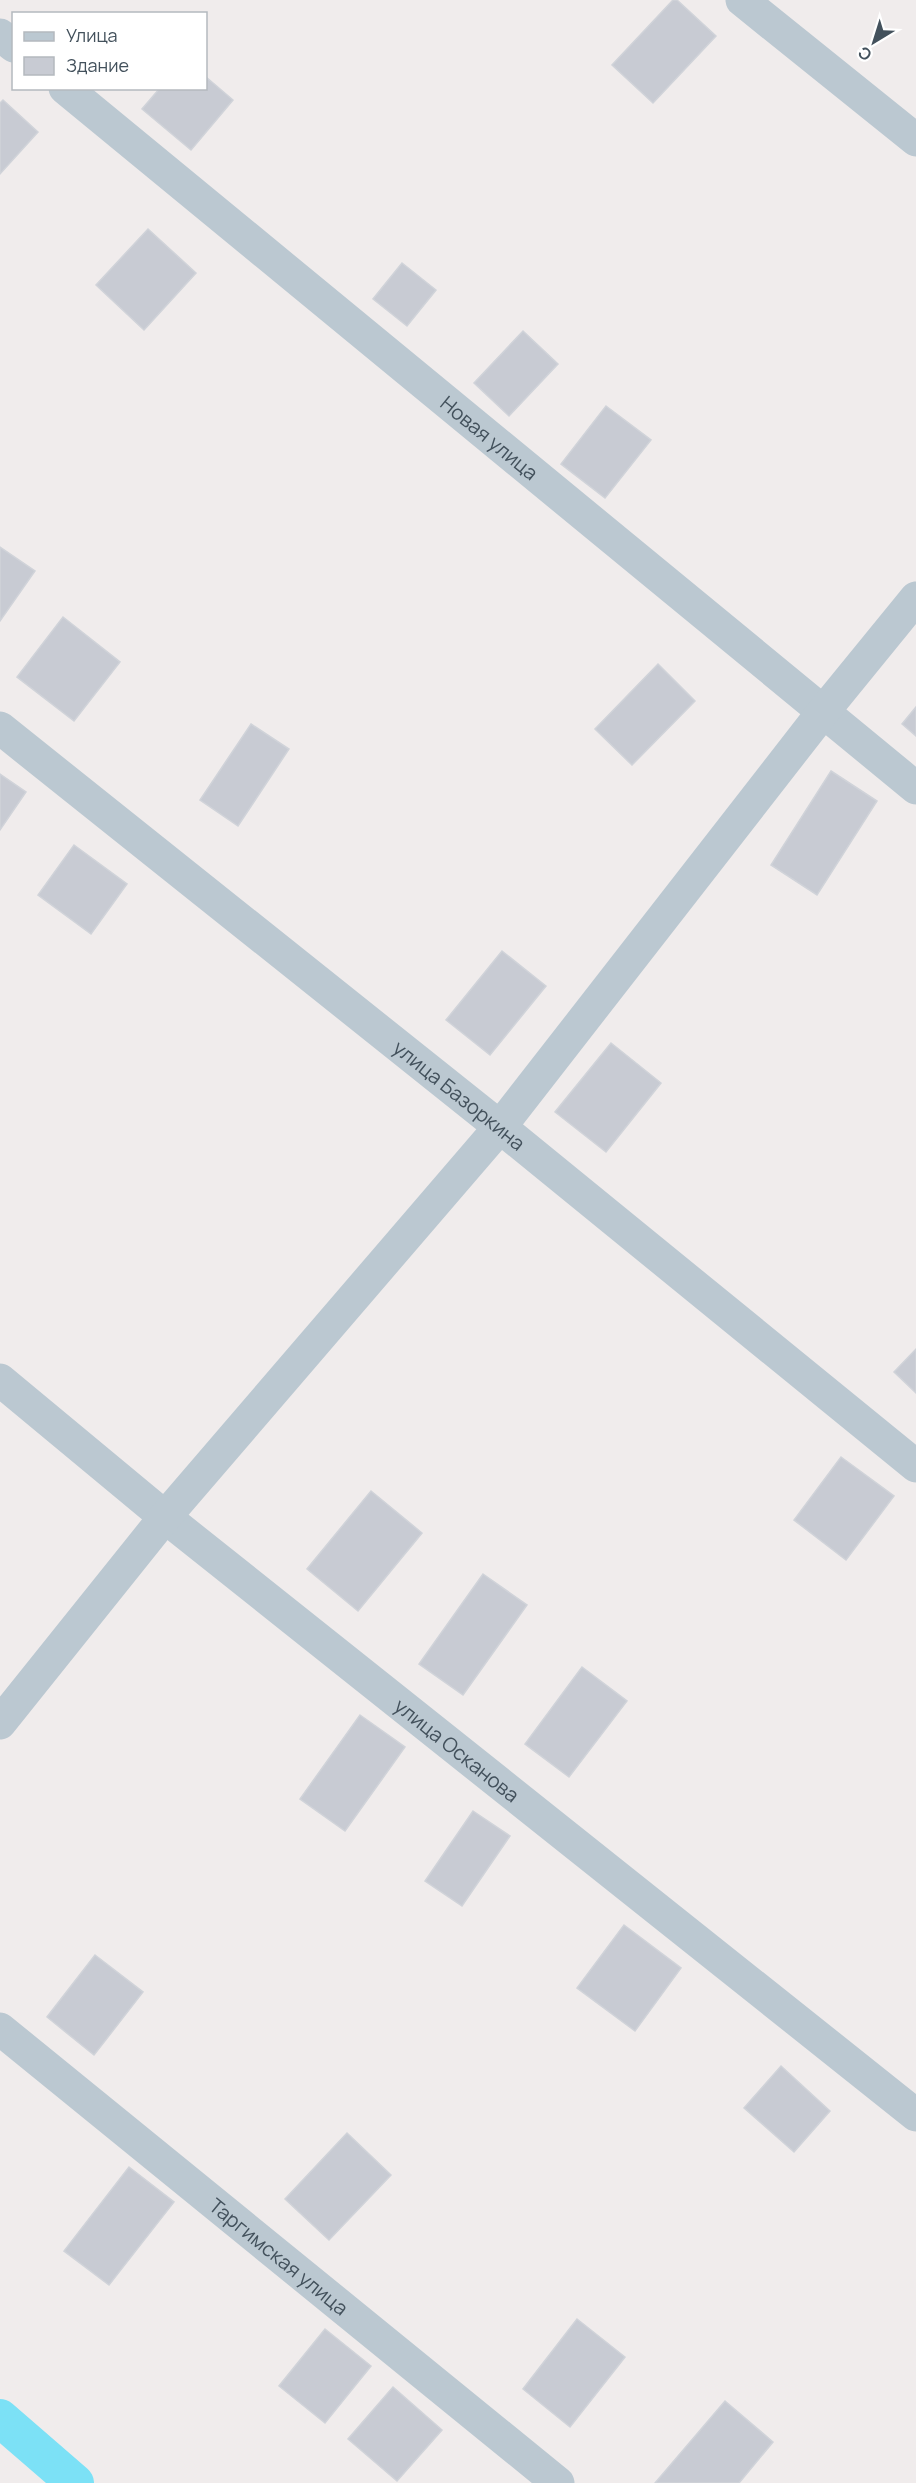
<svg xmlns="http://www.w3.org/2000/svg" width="916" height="2483" font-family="Manrope,sans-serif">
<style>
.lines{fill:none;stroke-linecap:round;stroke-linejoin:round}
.canal{stroke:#7ce1f6;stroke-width:38}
.building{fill:#c8cbd3;stroke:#d0d3d9;stroke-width:1.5}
.minor{stroke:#bbc8d1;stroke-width:33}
.labels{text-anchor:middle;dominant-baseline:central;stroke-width:4.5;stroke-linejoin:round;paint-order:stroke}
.street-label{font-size:20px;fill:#43515c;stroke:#fff}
</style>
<rect width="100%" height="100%" fill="#f0ecec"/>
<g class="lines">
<polyline class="canal" points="0,2418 75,2483"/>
</g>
<g class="building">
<polygon points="673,0 677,0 716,36 653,103 612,65"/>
<polygon points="206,77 233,100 191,150 142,109 160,88 206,88"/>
<polygon points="3,100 38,132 0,174 0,103"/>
<polygon points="148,229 196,273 144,330 96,285"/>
<polygon points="402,263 436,290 407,326 373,299"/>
<polygon points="523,331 558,364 509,416 474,383"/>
<polygon points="606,406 651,440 605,498 561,464"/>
<polygon points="0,547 35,571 0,621"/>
<polygon points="63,617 120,662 74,721 17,677"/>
<polygon points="658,664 695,701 632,765 595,729"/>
<polygon points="916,707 916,736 902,724"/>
<polygon points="251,724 289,749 238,826 200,800"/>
<polygon points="831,771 877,801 817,895 771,865"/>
<polygon points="0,774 26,792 0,830"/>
<polygon points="74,845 127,884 91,934 38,895"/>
<polygon points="502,951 546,986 490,1055 446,1020"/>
<polygon points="611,1043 661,1083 606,1152 555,1112"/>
<polygon points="916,1349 916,1393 894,1372"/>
<polygon points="841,1457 894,1496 846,1560 794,1520"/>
<polygon points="371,1491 422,1533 358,1611 307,1569"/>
<polygon points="483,1574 527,1605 463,1695 419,1664"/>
<polygon points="582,1667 627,1701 569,1777 525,1744"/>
<polygon points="360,1715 405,1747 345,1831 300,1799"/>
<polygon points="473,1811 510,1836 462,1906 425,1881"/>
<polygon points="624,1925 681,1968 635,2031 577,1988"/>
<polygon points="95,1955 143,1992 94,2055 47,2017"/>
<polygon points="781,2066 830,2111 794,2152 744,2108"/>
<polygon points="347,2133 391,2175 329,2240 285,2199"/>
<polygon points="129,2167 174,2202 109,2285 64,2251"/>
<polygon points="577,2319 625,2357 570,2427 523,2389"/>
<polygon points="325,2329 371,2366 325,2423 279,2386"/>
<polygon points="393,2387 442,2430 397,2481 348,2439"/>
<polygon points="725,2401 773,2442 739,2483 655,2483"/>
</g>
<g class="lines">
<g class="minor">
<polyline points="742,0 916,140"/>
<polyline points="0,35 14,46"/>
<path id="s1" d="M65,88L916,788"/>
<path id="s2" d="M0,728L500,1127L916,1466"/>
<path id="s3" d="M0,1380L165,1517L916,2115"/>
<polyline points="0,1723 165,1517 500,1127 823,712 916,598"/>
<path id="s4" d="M0,2029L558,2483"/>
</g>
</g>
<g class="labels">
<g class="street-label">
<text stroke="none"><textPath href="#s1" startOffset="550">Новая улица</textPath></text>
<text stroke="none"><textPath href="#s2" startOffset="588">улица Базоркина</textPath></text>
<text stroke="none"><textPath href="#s3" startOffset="588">улица Осканова</textPath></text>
<text stroke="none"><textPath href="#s4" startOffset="360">Таргимская улица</textPath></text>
</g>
</g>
<rect x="12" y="12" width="195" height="78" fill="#ffffff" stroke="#b4b9be" stroke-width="1.5"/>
<rect x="24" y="32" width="30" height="9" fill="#bbc8d1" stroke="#b4b9be" stroke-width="1.5"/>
<text x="66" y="42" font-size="18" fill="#43515c">Улица</text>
<rect x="24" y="57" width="30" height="18" fill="#c8cbd3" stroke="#b4b9be" stroke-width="1.5"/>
<text x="66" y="72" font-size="18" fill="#43515c">Здание</text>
<g transform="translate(874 42) rotate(218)" stroke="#ffffff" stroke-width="4.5" paint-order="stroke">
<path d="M0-4.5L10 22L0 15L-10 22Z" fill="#43515c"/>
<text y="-9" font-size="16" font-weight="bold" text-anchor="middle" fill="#43515c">С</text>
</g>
</svg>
